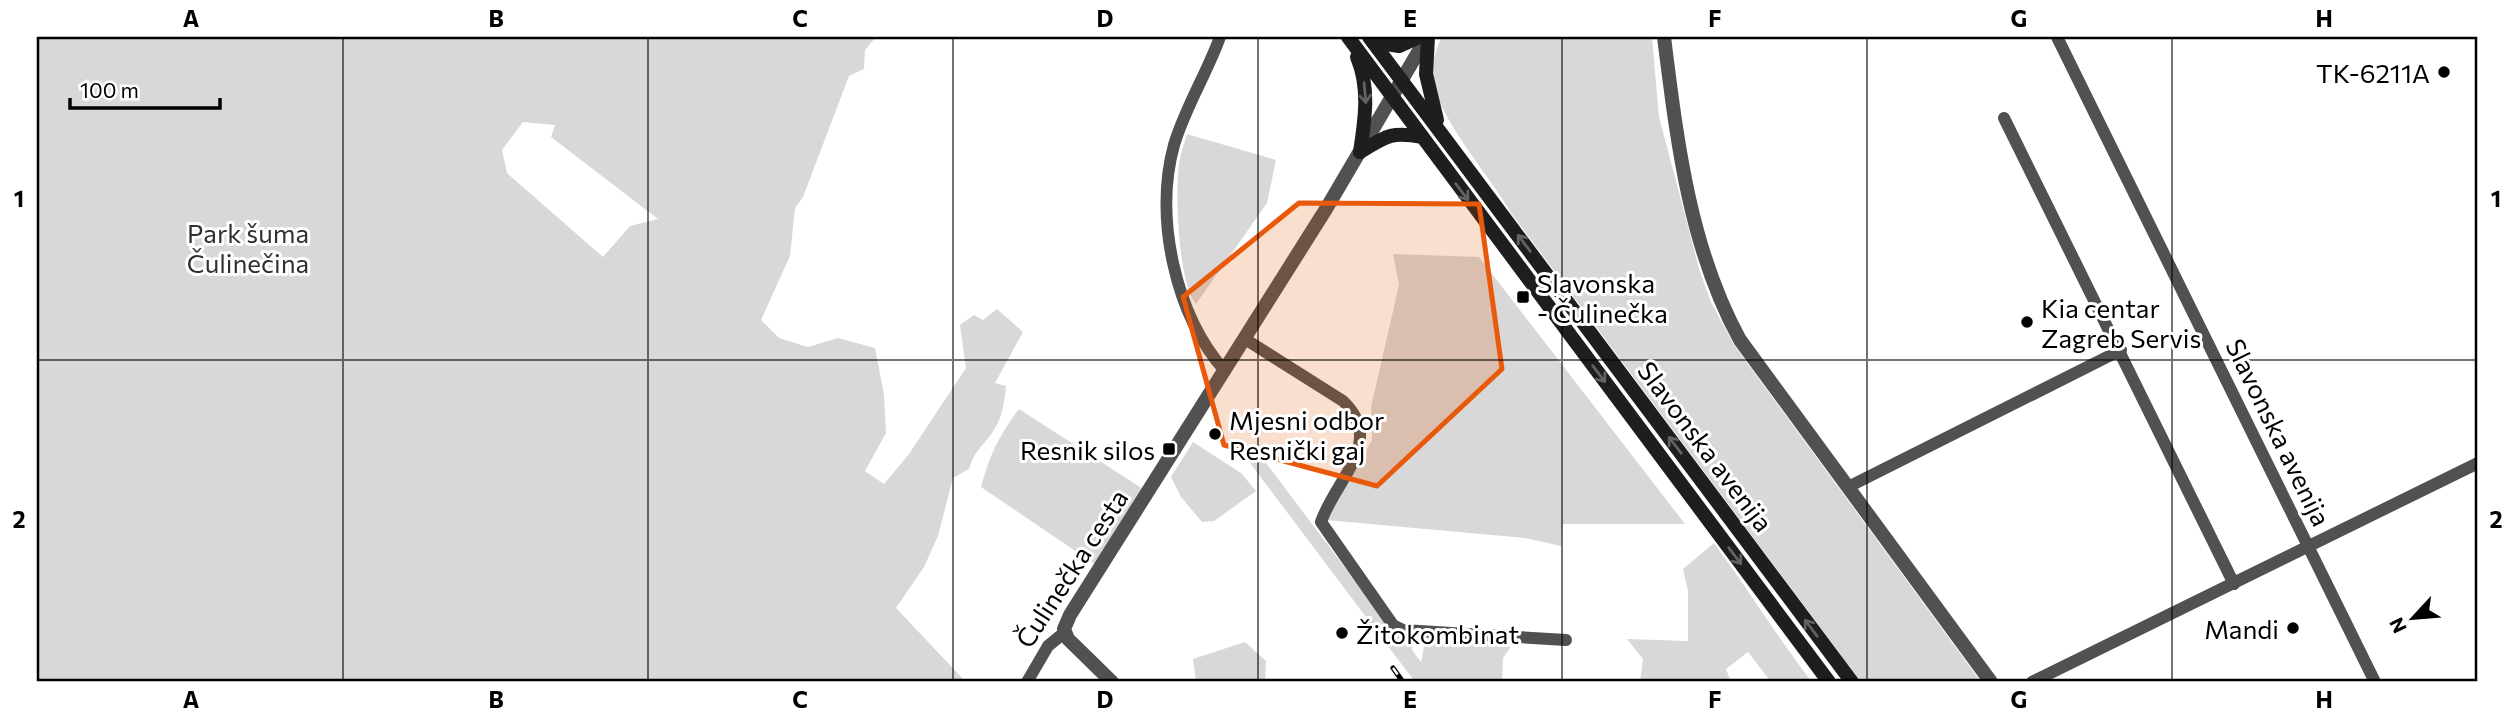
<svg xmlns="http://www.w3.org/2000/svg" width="2515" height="719" font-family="Commissioner,sans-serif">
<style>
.green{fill:#d8d8d8;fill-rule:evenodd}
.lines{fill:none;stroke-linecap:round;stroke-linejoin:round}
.minor{stroke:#515151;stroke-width:12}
.tertiary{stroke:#515151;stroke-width:14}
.secondary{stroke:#1e1e1e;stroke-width:14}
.rail-casing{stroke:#000;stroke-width:5}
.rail{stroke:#fff;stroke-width:2.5;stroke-dasharray:8;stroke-linecap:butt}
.oneway{stroke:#626262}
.marked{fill:#e8590c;fill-opacity:0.2;stroke:#e8590c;stroke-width:5;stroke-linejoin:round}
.grid{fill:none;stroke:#000;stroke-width:2;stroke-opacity:0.55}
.poi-dot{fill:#000;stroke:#fff;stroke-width:2.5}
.labels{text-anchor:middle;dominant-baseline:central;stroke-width:6;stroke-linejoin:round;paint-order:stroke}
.poi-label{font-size:26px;fill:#000;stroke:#fff;text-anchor:start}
.park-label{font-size:26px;fill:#2f2f2f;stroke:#fff}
.street-label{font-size:26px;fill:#000;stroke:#fff}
.neatline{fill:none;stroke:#000;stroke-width:2.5}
.grid-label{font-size:23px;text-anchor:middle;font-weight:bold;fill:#000}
</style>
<rect width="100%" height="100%" fill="#fff"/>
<g class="green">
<path d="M37,37H876L865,50L864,69L849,76L803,197L795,208L790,256L761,320L779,338L808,347L838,338L875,348L884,394L886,433L865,471L884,484L909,454L966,368L960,325L974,315L983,320L997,309L1023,332L995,383L1006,386C1005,400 1002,418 994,430C983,447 975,449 969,469L953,478L938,536L924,567L896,608L966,682H37ZM523,122L555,125L551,137L658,219L630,226L603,257L507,173L502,150Z"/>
<path d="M1441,37H1652L1659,117L1700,272L1711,302L1734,345L1981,682H1861L1511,213C1490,175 1434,115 1432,73C1431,62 1438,47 1441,37Z"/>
<path d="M1187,134L1276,160L1267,203L1196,304C1178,283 1175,193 1179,165C1180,155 1184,144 1187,134Z"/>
<polygon points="1393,254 1479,257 1685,524 1563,524 1561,546 1525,538 1326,520 1372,440 1371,407 1399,285"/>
<path d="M1019,409L1143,489L1096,565L981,487C989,456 1000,434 1019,409Z"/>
<polygon points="1193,442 1241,473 1256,491 1214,521 1202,522 1181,497 1171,477"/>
<polygon points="1253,454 1263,459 1389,626 1412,636 1412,650 1421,662 1424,647 1418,640 1427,640 1427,637 1507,639 1510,648 1503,658 1502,682 1415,682 1250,463"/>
<path d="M1714,543C1748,589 1777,637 1812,682H1771L1748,652L1726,669L1731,682H1640L1643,659L1627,639L1688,641V591L1683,569Z"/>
<polygon points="1245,642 1266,661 1265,682 1196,682 1193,659"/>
</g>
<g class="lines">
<g class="minor">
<path d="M1220,37C1207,73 1185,108 1174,145C1154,217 1175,315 1225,371"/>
<polyline points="2057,37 2375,682"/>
<polyline points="2004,118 2234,584"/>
<path d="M1245,339L1343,401C1386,442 1336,478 1321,522L1393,625L1403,630L1566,640"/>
<polyline points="1848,487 2121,350"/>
<polyline points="1027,682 1048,646 1065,632"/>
<polyline points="2032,682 2478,463"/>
</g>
<g class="tertiary">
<path d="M1664,37C1677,140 1689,247 1740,340L1991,682"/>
<polyline points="1112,682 1068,639 1064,629 1070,615 1326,209 1427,37"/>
</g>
<g class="secondary">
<polyline points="1348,37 1829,682"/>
<polyline points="1369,37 1852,682"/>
<polyline points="1428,37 1426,74 1437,120"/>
<polyline points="1373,42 1399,46 1419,37"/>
<path d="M1357,57C1370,88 1365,119 1360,152"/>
<path d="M1360,152C1386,136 1392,131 1422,137"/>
</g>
<defs>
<polyline id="rail" points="1393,668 1403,682"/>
</defs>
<use href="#rail" class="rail-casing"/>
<use href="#rail" class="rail"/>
</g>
<defs><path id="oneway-shaft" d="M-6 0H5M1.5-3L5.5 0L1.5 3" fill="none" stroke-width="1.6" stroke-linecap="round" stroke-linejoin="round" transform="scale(1.75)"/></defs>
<g class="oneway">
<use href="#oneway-shaft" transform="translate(1365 93) rotate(85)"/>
<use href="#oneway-shaft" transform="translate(1462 192) rotate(53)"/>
<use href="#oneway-shaft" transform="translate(1524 243) rotate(-127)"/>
<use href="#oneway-shaft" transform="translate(1599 374) rotate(53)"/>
<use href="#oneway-shaft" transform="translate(1675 445) rotate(-127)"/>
<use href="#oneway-shaft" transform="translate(1735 556) rotate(53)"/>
<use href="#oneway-shaft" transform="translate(1811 628) rotate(-127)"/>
</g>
<path class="marked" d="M1299,203L1479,204L1502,369L1377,486L1224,445L1183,297Z"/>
<path class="grid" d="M343,37V682M648,37V682M953,37V682M1258,37V682M1562,37V682M1867,37V682M2172,37V682M37,360H2478"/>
<g class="poi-dot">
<circle cx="2444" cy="72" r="7"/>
<rect x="1516" y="290" width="14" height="14" rx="3.5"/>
<circle cx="2027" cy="322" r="7"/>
<circle cx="1215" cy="434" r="7"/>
<rect x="1162" y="442" width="14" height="14" rx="3.5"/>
<circle cx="2293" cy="628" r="7"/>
<circle cx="1342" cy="633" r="7"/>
</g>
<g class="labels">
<g class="poi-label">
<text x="2430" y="72" text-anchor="end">TK-6211A</text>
<text x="1537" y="282">Slavonska<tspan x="1537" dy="30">- Čulinečka</tspan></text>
<text x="2041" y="307">Kia centar<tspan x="2041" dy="30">Zagreb Servis</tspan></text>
<text x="1229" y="419">Mjesni odbor<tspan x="1229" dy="30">Resnički gaj</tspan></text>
<text x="1155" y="449" text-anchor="end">Resnik silos</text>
<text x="2279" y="628" text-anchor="end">Mandi</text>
<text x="1356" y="633">Žitokombinat</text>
</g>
<g class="park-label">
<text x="248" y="232">Park šuma<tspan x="248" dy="30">Čulinečina</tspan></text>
</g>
<g class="street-label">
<text transform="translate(2279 432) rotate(64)">Slavonska avenija</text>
<text transform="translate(1706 446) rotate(53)">Slavonska avenija</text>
<text transform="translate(1071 568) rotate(-57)">Čulinečka cesta</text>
</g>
</g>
<rect width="2515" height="719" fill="none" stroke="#ffffff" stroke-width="77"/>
<g transform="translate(2413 618) rotate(244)" stroke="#ffffff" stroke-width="5" paint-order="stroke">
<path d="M0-5L12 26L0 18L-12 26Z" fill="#000000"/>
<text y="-10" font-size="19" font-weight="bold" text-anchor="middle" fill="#000000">N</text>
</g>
<path d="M70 98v10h150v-10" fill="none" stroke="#000000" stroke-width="3.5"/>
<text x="80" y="98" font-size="21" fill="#000000" stroke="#ffffff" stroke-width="5" paint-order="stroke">100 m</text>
<rect x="38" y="38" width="2438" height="642" class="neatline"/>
<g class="grid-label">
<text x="191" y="27">A</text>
<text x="496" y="27">B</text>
<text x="800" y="27">C</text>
<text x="1105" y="27">D</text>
<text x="1410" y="27">E</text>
<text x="1715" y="27">F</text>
<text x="2019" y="27">G</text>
<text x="2324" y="27">H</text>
<text x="19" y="207">1</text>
<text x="2496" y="207">1</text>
<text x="19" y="528">2</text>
<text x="2496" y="528">2</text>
<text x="191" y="708">A</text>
<text x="496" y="708">B</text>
<text x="800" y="708">C</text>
<text x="1105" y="708">D</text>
<text x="1410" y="708">E</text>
<text x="1715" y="708">F</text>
<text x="2019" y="708">G</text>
<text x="2324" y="708">H</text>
</g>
</svg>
